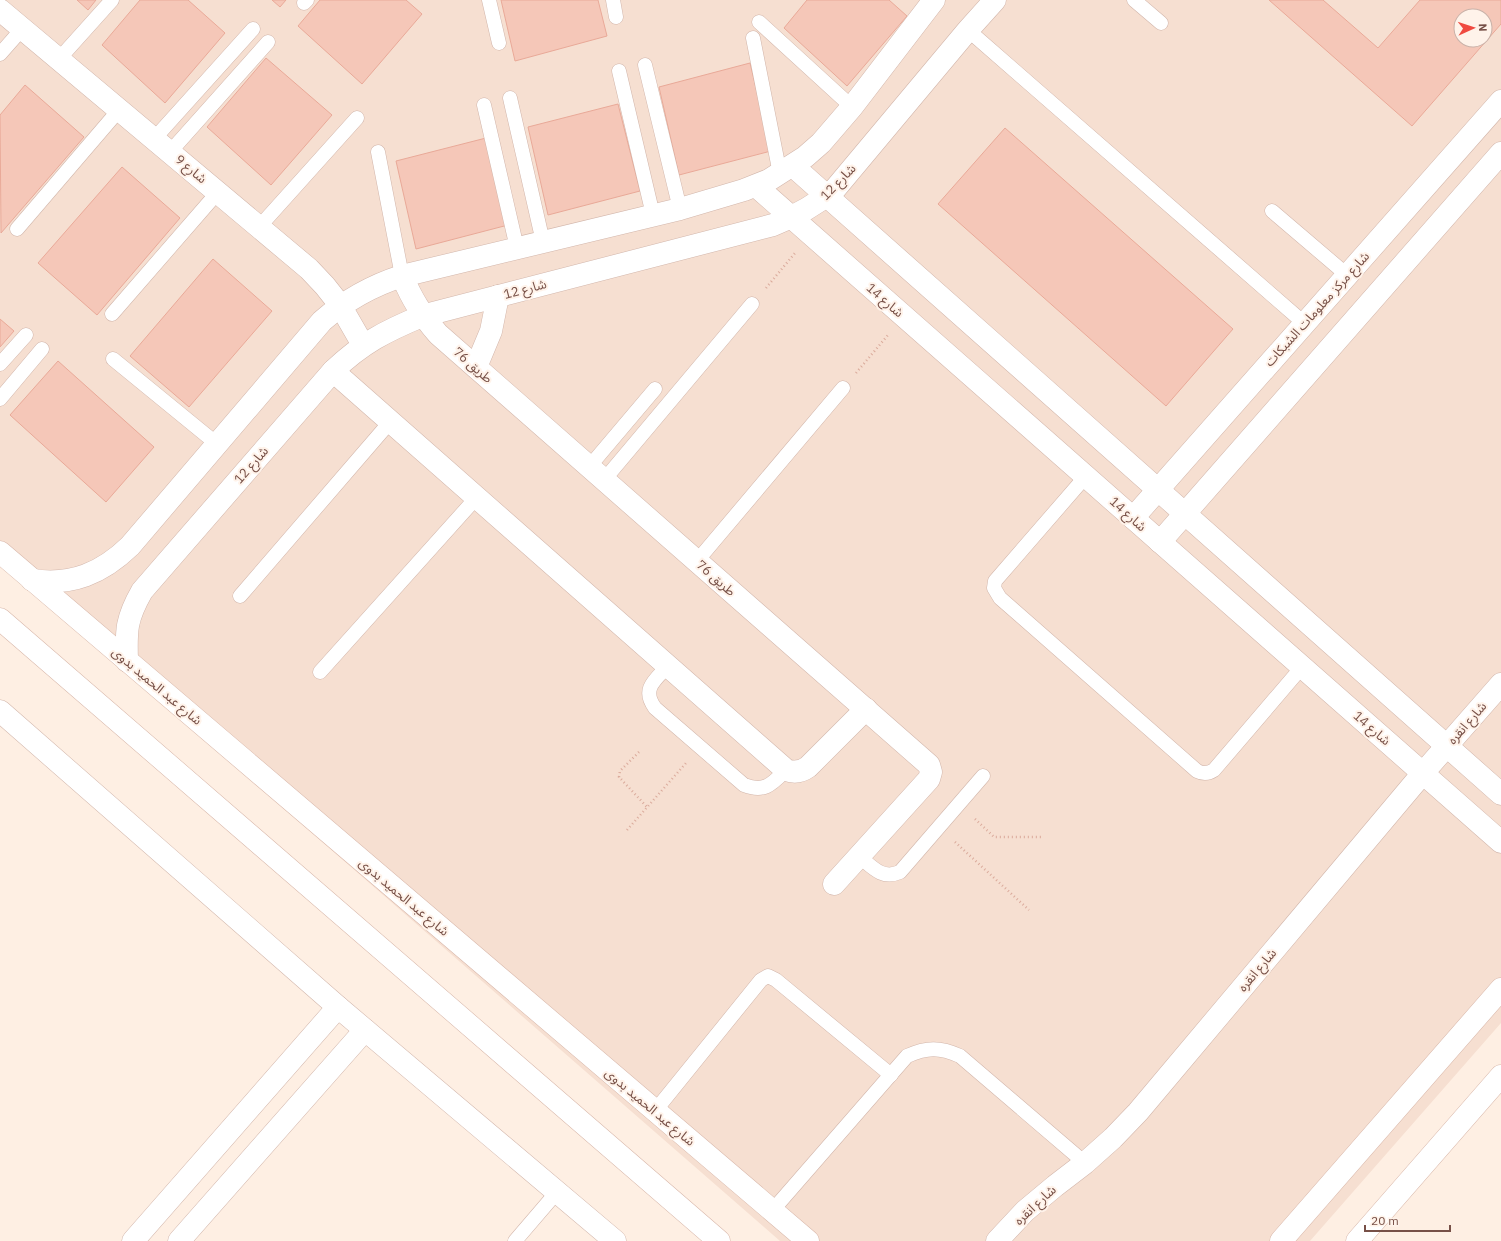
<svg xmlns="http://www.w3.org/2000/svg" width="1501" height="1241" font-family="'IBM Plex Sans','Noto Sans Arabic',sans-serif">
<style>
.residential{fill:#f6dfd1;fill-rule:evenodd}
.building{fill:#f5c7b8;stroke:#e9a998;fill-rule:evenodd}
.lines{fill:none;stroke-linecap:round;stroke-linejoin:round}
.lane-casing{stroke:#d2b6ab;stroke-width:15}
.street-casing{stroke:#d2b6ab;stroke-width:23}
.secondary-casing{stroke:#d8b7aa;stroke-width:23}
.path{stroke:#daaa9b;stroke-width:2.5;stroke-dasharray:1 3;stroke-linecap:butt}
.lane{stroke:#fff;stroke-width:14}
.street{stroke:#fff;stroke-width:22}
.secondary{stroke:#fff;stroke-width:22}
.labels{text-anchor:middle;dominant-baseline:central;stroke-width:4;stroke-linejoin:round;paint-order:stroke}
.street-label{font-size:13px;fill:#775047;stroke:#fff3ea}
</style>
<rect width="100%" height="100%" fill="#feefe3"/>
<path class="residential" d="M0,0H1501V1023L1310,1241H780L0,561ZM1461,16H1485V40H1461Z"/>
<g class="building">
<polygon points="77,0 96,0 88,10"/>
<polygon points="140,0 188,0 225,33 165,103 102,45"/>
<polygon points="272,0 286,0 280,7"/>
<polygon points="320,0 406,0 422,14 362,84 298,26"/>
<polygon points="501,0 598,0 607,36 515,61"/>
<polygon points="807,0 889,0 907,16 847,86 784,28"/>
<path d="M1269,0H1323L1378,48L1420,0H1501V24L1412,126ZM1461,16H1485V40H1461Z"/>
<polygon points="266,58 332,115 271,185 207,127"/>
<polygon points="750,63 771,151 679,175 659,87"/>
<polygon points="25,85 84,137 1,233 0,115"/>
<polygon points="618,104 640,191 548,215 528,127"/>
<polygon points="1005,128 1233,329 1166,406 938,204"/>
<polygon points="486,138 508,225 416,249 396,161"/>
<polygon points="122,167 180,218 97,315 38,263"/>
<polygon points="213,259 272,311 189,407 130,356"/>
<polygon points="0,319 14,331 0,347"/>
<polygon points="58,361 154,447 106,502 10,415"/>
</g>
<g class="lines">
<defs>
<g id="lane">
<polyline points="489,0 499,43"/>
<polyline points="613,0 616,17"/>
<polyline points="1134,0 1161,23"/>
<polyline points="304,3 307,0"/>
<polyline points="759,22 852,107"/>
<polyline points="968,30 1304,323"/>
<polyline points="753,38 780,174"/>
<polyline points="0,54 22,29"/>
<polyline points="59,59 112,0"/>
<polyline points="645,65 680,209"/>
<polyline points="619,71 653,215"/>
<polyline points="510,98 543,242"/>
<polyline points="484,105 517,248"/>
<polyline points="154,139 253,29"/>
<polyline points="170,152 268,42"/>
<polyline points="378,152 402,276"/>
<polyline points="1272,211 1347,275"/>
<polyline points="260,226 357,118"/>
<polyline points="17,229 119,110"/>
<polyline points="112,314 218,192"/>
<polyline points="113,359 217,444"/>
<polyline points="0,364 26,335"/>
<polyline points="0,399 42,349"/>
<polyline points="589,467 655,389"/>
<path d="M1086,476L995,581L994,588L1000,598L1197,771C1203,774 1208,774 1214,770L1302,667"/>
<polyline points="604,480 752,304"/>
<polyline points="697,561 843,388"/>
<polyline points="240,596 390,422"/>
<path d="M668,666C655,680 641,689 655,708L744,785C765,793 772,784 786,770"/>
<polyline points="320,672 477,497"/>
<path d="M859,856C872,867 882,880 900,872L983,776"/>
<polyline points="655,1111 761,980 768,976 776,980 891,1075"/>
<path d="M772,1211L907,1056C927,1047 940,1047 960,1056L1085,1163"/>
<polyline points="515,1241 557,1192"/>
</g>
<g id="street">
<polyline points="0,10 309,269 325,286 340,305 363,345"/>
<polyline points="793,166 1501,794"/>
<polyline points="756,186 1501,842"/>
<path d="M402,276C412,299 421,314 438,334L929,765L931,772L929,779L834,884"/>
<polyline points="476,367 491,331 498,296"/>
<path d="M333,371L786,770C794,773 801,772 808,767L866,709"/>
<polyline points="1133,518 1501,101"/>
<polyline points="1160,542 1501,153"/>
<path d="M32,580C72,586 102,573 130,546L322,321C346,300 371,286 402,276L680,209L744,190L769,180L805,157L821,143L852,107L934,0"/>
<path d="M127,661C126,630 126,619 142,591L333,371C362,343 386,331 422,316L773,225C796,216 816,205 835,189L968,30L995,0"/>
<polyline points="0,711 338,1007 615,1241"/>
<polyline points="133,1241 338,1007"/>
<polyline points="179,1241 365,1030"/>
<polyline points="997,1241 1025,1211 1055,1186 1085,1163 1113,1138 1138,1112 1423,773 1501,684"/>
</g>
<g id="secondary">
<polyline points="0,552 808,1241"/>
<polyline points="0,619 719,1241"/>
<polyline points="1281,1241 1501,989"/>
<polyline points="1357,1241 1501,1076"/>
</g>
</defs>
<use href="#lane" class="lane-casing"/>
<use href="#street" class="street-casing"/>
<use href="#secondary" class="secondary-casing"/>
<g class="path">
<polyline points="766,288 795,253"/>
<polyline points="856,373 888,335"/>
<polyline points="639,752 620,771 619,777 647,807"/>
<polyline points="975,819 994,837 1043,837"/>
<polyline points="627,830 686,763"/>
<polyline points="955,842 1029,910"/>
</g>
<use href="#lane" class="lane"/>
<use href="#street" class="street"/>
<use href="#secondary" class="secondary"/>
</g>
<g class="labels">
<g class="street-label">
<text transform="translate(191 169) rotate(40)">شارع 9</text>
<text transform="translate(838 182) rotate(-46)">شارع 12</text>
<text transform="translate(525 289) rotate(-15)">شارع 12</text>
<text transform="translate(885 300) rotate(41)">شارع 14</text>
<text transform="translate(1317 309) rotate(-48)">شارع مركز معلومات الشبكات</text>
<text transform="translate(473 365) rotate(41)">طريق 76</text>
<text transform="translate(251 465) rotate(-49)">شارع 12</text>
<text transform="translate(1128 514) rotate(42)">شارع 14</text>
<text transform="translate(716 578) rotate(41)">طريق 76</text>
<text transform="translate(157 686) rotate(40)">شارع عبد الحميد بدوى</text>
<text transform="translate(1467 723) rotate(-49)">شارع انقره</text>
<text transform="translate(1372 728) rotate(41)">شارع 14</text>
<text transform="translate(404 897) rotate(40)">شارع عبد الحميد بدوى</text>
<text transform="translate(1257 970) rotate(-50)">شارع انقره</text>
<text transform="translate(650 1107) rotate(40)">شارع عبد الحميد بدوى</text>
<text transform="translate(1035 1205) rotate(-43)">شارع انقره</text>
</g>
</g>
<g transform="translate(1473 28) rotate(87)"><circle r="19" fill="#fff3ea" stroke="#c9b2a9"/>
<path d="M0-3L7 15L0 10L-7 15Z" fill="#f04a40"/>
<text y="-6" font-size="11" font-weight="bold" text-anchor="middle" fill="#775047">N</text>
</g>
<path d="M1365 1225v6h85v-6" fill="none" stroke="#775047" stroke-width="2"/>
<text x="1371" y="1225" font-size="12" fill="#775047" stroke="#fff3ea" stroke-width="3" paint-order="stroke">20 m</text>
</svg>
